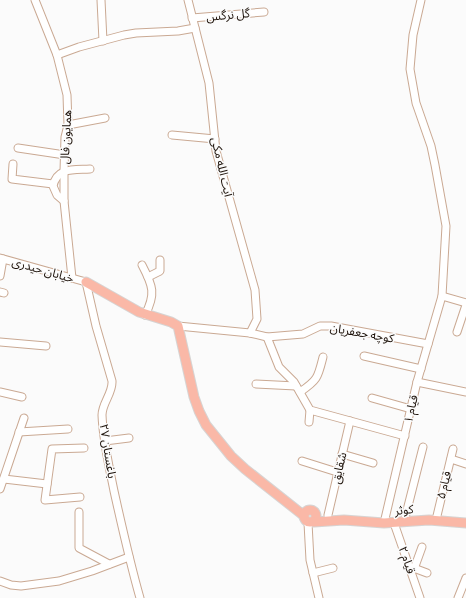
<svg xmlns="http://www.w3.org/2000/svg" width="466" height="598" font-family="'Crimson Pro','Noto Sans Arabic',serif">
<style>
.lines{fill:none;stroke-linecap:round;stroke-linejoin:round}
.minor-casing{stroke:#caa993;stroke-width:9}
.major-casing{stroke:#d6d4d3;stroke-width:11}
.minor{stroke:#fff;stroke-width:7}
.major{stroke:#fab8a7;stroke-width:9}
.labels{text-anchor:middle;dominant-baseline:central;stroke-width:3;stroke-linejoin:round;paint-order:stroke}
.street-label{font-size:12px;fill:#1c1109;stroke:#fbfbfb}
</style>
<rect width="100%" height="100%" fill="#fbfbfb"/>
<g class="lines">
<defs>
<g id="minor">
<polyline points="35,0 57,55 67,95 68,125 65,137 64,171 64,201 72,278"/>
<polyline points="101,0 103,41"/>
<polyline points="188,0 209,83 216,151 255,290 257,319 250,333"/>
<polyline points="192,18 264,12"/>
<polyline points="57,55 79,47 124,35 136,33 178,31 195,28"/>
<polyline points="68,125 105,118"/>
<polyline points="172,135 215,139"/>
<polyline points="18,148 65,155"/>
<polyline points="13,164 12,179 53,184"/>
<path d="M64,201L57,195L53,186C57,167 74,170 90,169"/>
<path d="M0,258L86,282L96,326L112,381C113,393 102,403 102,415C103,441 109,466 114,491C122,527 130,563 140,598"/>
<path d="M142,265C153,286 156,294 145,315"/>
<polyline points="0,276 3,259"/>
<polyline points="148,277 160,271 160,260"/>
<polyline points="0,292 4,293"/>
<polyline points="442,296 466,303"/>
<polyline points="178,326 250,333 267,337 303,334 320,326 331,326 428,344"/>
<polyline points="457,332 466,305"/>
<polyline points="267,337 279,367 294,382 310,410 405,436"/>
<polyline points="0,342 46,346"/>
<polyline points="364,356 421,369"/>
<polyline points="417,382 466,392"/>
<polyline points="256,384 296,386"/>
<polyline points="0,392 22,397"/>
<path d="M300,392C318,380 318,377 323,357"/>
<polyline points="372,398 411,409"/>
<polyline points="309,422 310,410"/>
<polyline points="19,432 68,429"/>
<polyline points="105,441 129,438"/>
<polyline points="342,454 373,463"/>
<polyline points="451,459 466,464"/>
<polyline points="302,461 337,472"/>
<polyline points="4,479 47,484"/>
<polyline points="0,489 24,418"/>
<polyline points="80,497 45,500 52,449 84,448"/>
<polyline points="79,512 79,548 109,564"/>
<polyline points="328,515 350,421"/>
<polyline points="436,520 453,449"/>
<polyline points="404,522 423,447"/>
<polyline points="308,523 310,560 319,598"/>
<polyline points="384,523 417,382 442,296 446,226 435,165 431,146 416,103 410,69 413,35 421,0"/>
<polyline points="394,523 420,598"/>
<polyline points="411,567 427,573"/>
<polyline points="414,569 422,547"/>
<polyline points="313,573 333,568"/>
<polyline points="0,581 11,585 21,586 59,581 92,571 129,557"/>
<polyline points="458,598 466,578"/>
</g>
<g id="major">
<polyline points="86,282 139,312 171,322 178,326 194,397 199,411 206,425 231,456 245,469 303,515"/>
<circle cx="310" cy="516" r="6"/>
<polyline points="314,522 344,520 384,523 429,520 466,523"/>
</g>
</defs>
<use href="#minor" class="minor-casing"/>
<use href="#major" class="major-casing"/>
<use href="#minor" class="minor"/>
<use href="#major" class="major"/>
</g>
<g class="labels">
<g class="street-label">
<text transform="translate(228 15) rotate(-5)">گل نرگس</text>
<text transform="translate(66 137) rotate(-87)">همایون فال</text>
<text transform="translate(222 167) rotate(77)">آیت الله مکی</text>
<text transform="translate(43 270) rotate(16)">خیابان حیدری</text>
<text transform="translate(362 333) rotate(10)">کوچه جعفریان</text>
<text transform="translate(411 409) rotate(-77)">قیام ۱</text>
<text transform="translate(108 451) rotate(81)">باغستان ۲۷</text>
<text transform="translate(339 468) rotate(-77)">شقایق</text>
<text transform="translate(444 485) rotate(-76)">قیام ۵</text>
<text transform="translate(404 510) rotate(-6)">کوثر</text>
<text transform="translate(407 560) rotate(71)">قیام ۲</text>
</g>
</g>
</svg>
